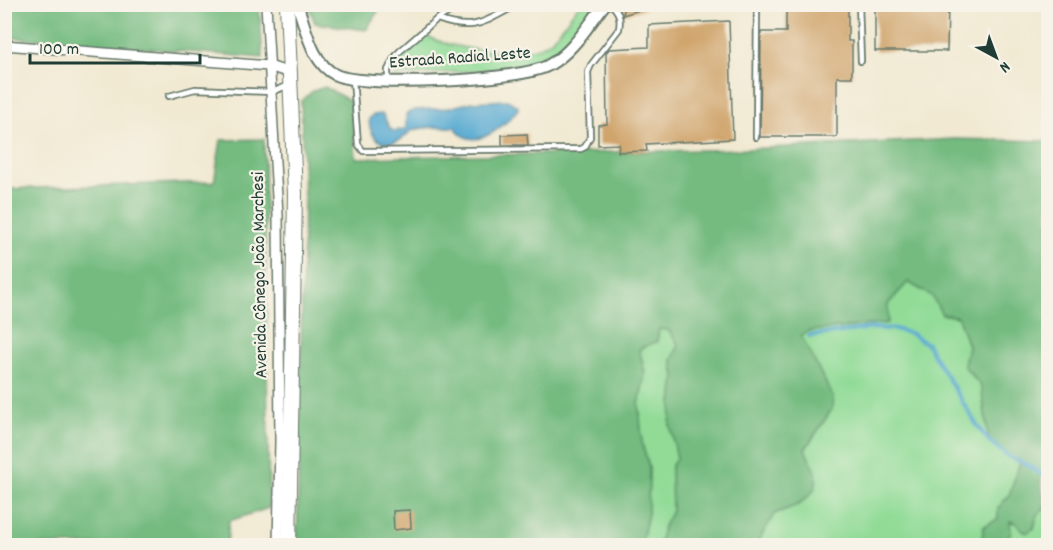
<svg xmlns="http://www.w3.org/2000/svg" width="1053" height="550" font-family="Dekko,sans-serif">
<style>
.green{fill:#91db97;stroke:#588c66;stroke-width:1.5}
.forest{fill:#74bb80;stroke:#4a7c5a;stroke-width:1.5}
.water{fill:#55a9d1;stroke:#3a7382;stroke-width:1.5}
.lines{fill:none;stroke-linecap:round;stroke-linejoin:round}
.stream{stroke:#55a9d1;stroke-width:4}
.building{fill:#d0a56d}
.service-casing{stroke:#68796b;stroke-width:8}
.minor-casing{stroke:#68796b;stroke-width:12}
.tertiary-casing{stroke:#68796b;stroke-width:14}
.primary-casing{stroke:#68796b;stroke-width:16}
.service{stroke:#fff;stroke-width:4.5}
.minor{stroke:#fff;stroke-width:9}
.tertiary{stroke:#fff;stroke-width:10}
.primary{stroke:#fff;stroke-width:14}
.labels{text-anchor:middle;dominant-baseline:central;stroke-width:4.5;stroke-linejoin:round;paint-order:stroke}
.street-label{font-size:18px;fill:#1f3d34;stroke:#f7f3e8}
</style>
<rect width="100%" height="100%" fill="#f7f3e8"/>
<filter id="ink" filterUnits="userSpaceOnUse"><feTurbulence type="fractalNoise" baseFrequency=".0167" numOctaves="2"/><feDisplacementMap in="SourceGraphic" scale="12" xChannelSelector="R" yChannelSelector="G"/><feConvolveMatrix kernelMatrix="1 2 1 2 8 2 1 2 1" color-interpolation-filters="sRGB"/></filter>
<filter id="wash" filterUnits="userSpaceOnUse"><feTurbulence type="fractalNoise" baseFrequency=".008" numOctaves="4" result="noise"/><feDisplacementMap in="SourceGraphic" scale="24" xChannelSelector="R" yChannelSelector="G"/><feGaussianBlur stdDeviation="1.35" result="paint"/><feColorMatrix in="noise" values="0 0 0 0 0 0 0 0 0 0 0 0 0 0 0 0 0 1.4 0 .05"/><feComposite in="paint" operator="in"/></filter>
<g filter="url(#wash)">
<rect width="100%" height="100%" fill="#f1e9d2"/>
<g class="green">
<path d="M579,5H595L564,45L545,61L533,65L519,68L394,76C395,56 411,47 425,35C449,50 528,60 550,41C561,31 570,16 579,5Z"/>
<polygon points="908,282 932,296 942,314 958,317 968,346 964,366 981,386 989,441 1009,457 1020,462 1009,496 1003,500 999,519 983,527 982,545 756,546 774,514 801,504 816,476 805,450 832,409 833,397 800,335 809,331 887,323 888,304"/>
<polygon points="659,329 668,330 679,345 672,360 675,376 670,425 677,457 671,467 672,511 663,528 659,545 641,545 648,513 649,467 642,444 639,404 645,373 639,348 657,342"/>
<polygon points="1045,508 1048,525 1048,545 996,546 1010,520 1034,528 1037,515"/>
</g>
<g class="forest">
<polygon points="4,5 259,5 263,58 5,37"/>
<polygon points="308,5 382,5 366,30 315,23"/>
<path d="M325,87L352,102L356,158L745,149L955,139L1048,141V477L1040,473L1045,508L1037,515L1034,528L1026,533L1017,524L1010,521L1011,533L1005,539L999,538L996,545H982L983,527L998,519V508L1009,496L1020,462L1009,457L989,441L981,386L964,366L968,346L958,317L942,314L932,296L908,282L888,304V323L809,331L801,335L833,397L832,409L805,449C808,457 815,468 816,476C819,500 791,507 774,514L756,545H659L663,528L672,511L671,467L677,457L670,425L675,376L672,360L679,345L668,330L659,329L657,341L639,349L645,373L639,404L642,444L649,467L648,513L641,545L297,546L304,198L301,101L313,91Z"/>
<polygon points="264,139 269,508 229,521 227,545 5,545 5,189 214,182 221,140"/>
</g>
<path class="water" d="M507,100L518,106V109C507,123 484,145 465,137C462,135 457,130 454,127C442,128 423,125 411,131C407,134 404,138 400,140C382,149 369,137 369,119L373,115L382,114C388,120 385,125 393,131L403,130L406,127V114L414,110L448,108L472,102Z"/>
<g class="lines">
<polyline class="stream" points="809,336 873,328 895,329 912,334 927,344 976,424 989,441 1009,457 1028,465 1048,479"/>
</g>
<g id="blocks">
<g class="building">
<polygon points="625,4 649,4 650,7 623,15"/>
<polygon points="786,4 848,4 848,41 852,41 852,77 837,77 837,137 760,137 761,32 786,32"/>
<polygon points="875,4 948,4 947,51 875,51"/>
<polygon points="729,21 733,139 646,144 647,151 618,152 619,144 598,145 598,125 607,124 606,53 609,49 649,47 649,25"/>
<polygon points="527,134 528,145 502,145 502,135"/>
<polygon points="410,510 411,528 394,530 393,511"/>
</g>
</g>
</g>
<g filter="url(#ink)">
<use href="#blocks" fill-opacity="0" stroke="#68796b" stroke-width="1.5"/>
<g class="lines">
<defs>
<g id="service">
<polyline points="859,4 861,61"/>
<path d="M437,19C476,33 485,21 519,4"/>
<path d="M353,79L358,144L363,151L581,149L585,147L590,137L588,72L591,65L619,29C621,18 619,12 611,4"/>
<polyline points="388,80 388,70 393,60 399,52 437,19 463,4"/>
<polyline points="169,96 195,89 272,92 289,85"/>
<polyline points="756,137 757,4"/>
</g>
<g id="minor">
<polyline points="266,4 278,215 280,441 278,546"/>
<polyline points="4,45 269,66 290,73"/>
</g>
<path id="tertiary" d="M297,4C306,27 311,63 336,75C364,88 523,81 549,65C573,52 588,25 605,4"/>
<polyline id="primary" points="287,4 295,194 289,546"/>
</defs>
<use href="#service" class="service-casing"/>
<use href="#minor" class="minor-casing"/>
<use href="#tertiary" class="tertiary-casing"/>
<use href="#primary" class="primary-casing"/>
<use href="#service" class="service"/>
<use href="#minor" class="minor"/>
<use href="#tertiary" class="tertiary"/>
<use href="#primary" class="primary"/>
</g>
</g>
<g class="labels">
<g class="street-label">
<text transform="translate(460 59) rotate(-4)">Estrada Radial Leste</text>
<text transform="translate(261 275) rotate(-91)">Avenida Cônego João Marchesi</text>
</g>
</g>
<rect width="1053" height="550" fill="none" stroke="#f7f3e8" stroke-width="24"/>
<g transform="translate(996 57) rotate(139)" stroke="#f7f3e8" stroke-width="4.5" paint-order="stroke">
<path d="M0-4.5L10 22L0 15L-10 22Z" fill="#1f3d34"/>
<text y="-9" font-size="16" font-weight="bold" text-anchor="middle" fill="#1f3d34">N</text>
</g>
<path d="M30 54v9h170v-9" fill="none" stroke="#1f3d34" stroke-width="3"/>
<text x="39" y="54" font-size="18" fill="#1f3d34" stroke="#f7f3e8" stroke-width="4.5" paint-order="stroke">100 m</text>
</svg>
